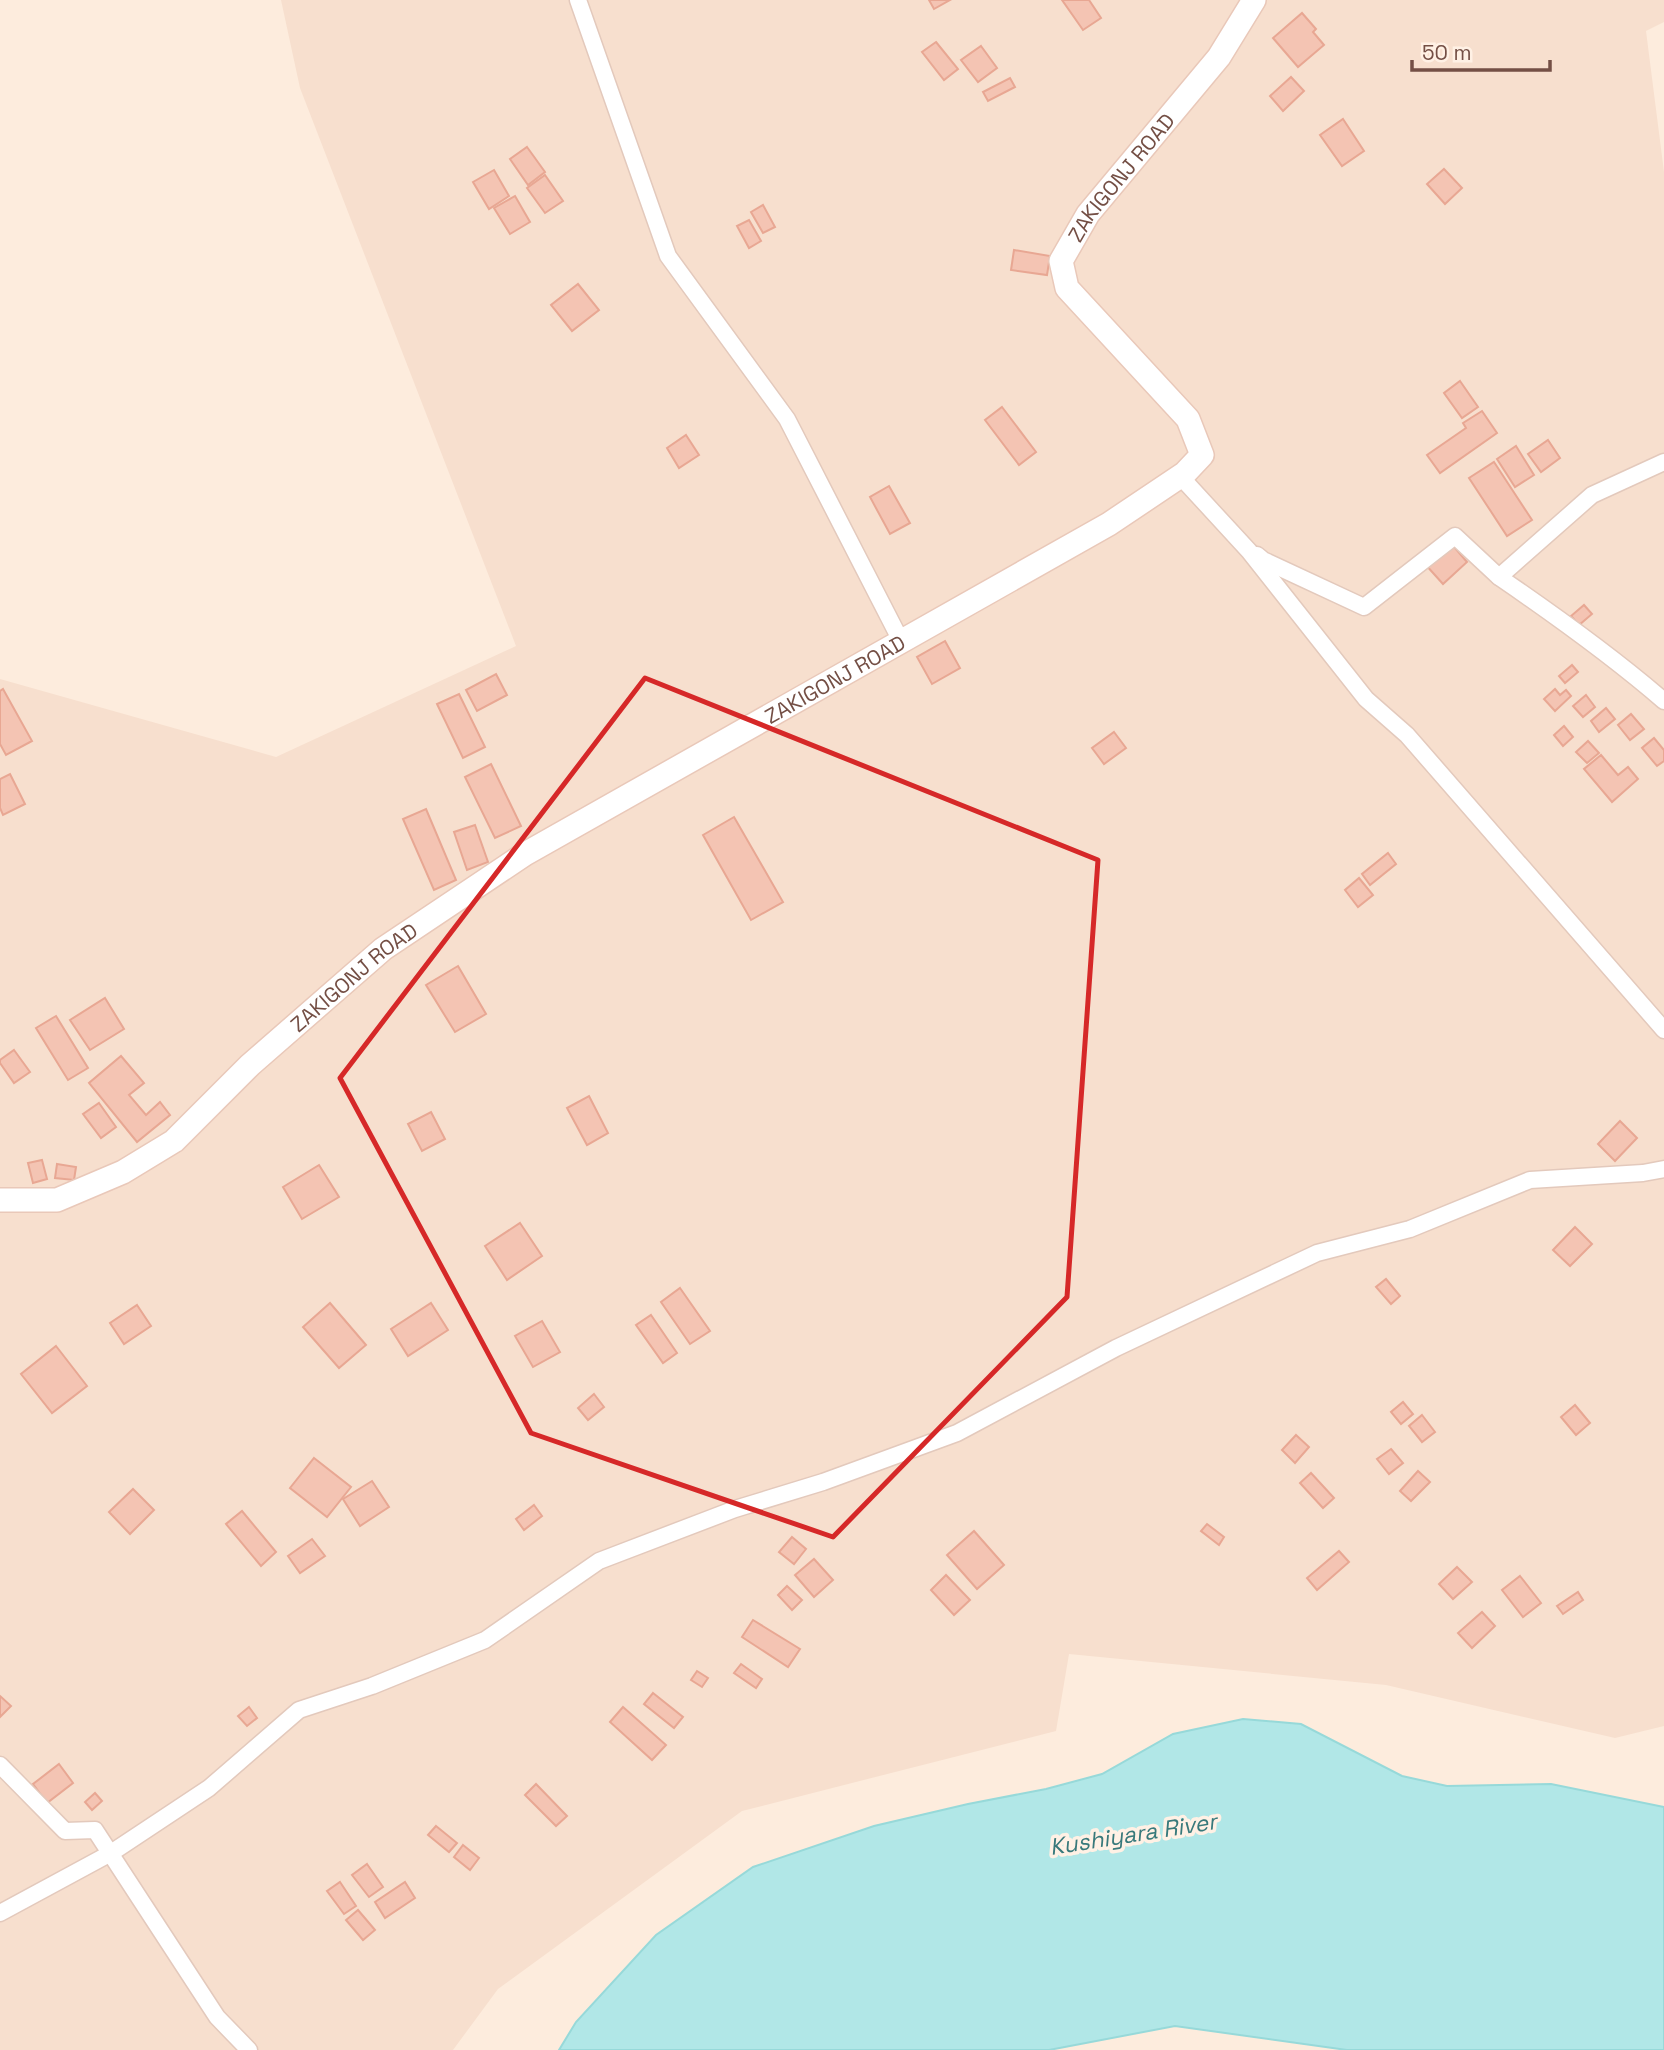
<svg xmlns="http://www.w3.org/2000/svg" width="1664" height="2050" font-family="'Space Grotesk',sans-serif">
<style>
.residential{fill:#f7dfce}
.water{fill:#b1e7e7;stroke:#97d9d9;stroke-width:2}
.building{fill:#f4c4b3;stroke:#e8a793;stroke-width:2}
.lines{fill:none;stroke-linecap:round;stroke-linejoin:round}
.minor-casing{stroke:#e3c9bc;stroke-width:19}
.secondary-casing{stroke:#e9c8b9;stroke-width:26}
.minor{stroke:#fff;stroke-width:16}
.secondary{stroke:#fff;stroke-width:23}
.marked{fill:none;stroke:#d62828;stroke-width:5;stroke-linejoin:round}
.labels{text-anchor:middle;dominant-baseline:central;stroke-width:7;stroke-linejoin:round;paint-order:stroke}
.street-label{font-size:21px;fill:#744f45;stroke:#fff1e5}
.water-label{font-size:23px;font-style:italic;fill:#38797b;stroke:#fff1e5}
</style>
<rect width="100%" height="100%" fill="#fdecdd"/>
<polygon class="residential" points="281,0 1664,0 1664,22 1646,31 1664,172 1664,1726 1615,1738 1386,1685 1069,1654 1056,1731 742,1811 498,1989 453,2050 0,2050 0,679 276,757 516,646 300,88"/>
<polygon class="water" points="1243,1719 1301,1724 1402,1776 1447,1786 1551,1784 1664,1807 1664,2050 1347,2050 1175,2026 1049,2050 559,2050 576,2022 656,1935 753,1867 874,1826 968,1804 1046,1789 1102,1774 1173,1734"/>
<g class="building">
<polygon points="929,0 950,0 934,9"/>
<polygon points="1062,0 1089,0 1101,18 1083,30"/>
<polygon points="1302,13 1316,29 1313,32 1324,45 1298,67 1273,38"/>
<polygon points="936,42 958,69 944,80 922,52"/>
<polygon points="981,46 997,68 978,82 961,60"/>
<polygon points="1291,77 1304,91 1283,111 1270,96"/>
<polygon points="1010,78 1015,87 988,101 983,92"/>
<polygon points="1343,119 1364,151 1342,166 1320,135"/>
<polygon points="527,147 545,172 528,185 510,159"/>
<polygon points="1444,169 1462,188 1445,204 1427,184"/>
<polygon points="494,170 509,196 489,209 473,182"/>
<polygon points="545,175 563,201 545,213 527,188"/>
<polygon points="515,196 530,222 510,234 494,208"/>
<polygon points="763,205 775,227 763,233 751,212"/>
<polygon points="749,220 761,241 749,248 737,226"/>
<polygon points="1014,250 1050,256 1047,275 1011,270"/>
<polygon points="578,284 599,310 572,331 551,305"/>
<polygon points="1460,381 1478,407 1462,418 1444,393"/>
<polygon points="1002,407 1036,452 1019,465 985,420"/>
<polygon points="1482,411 1497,433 1440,473 1427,455 1466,428 1463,423"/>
<polygon points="686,435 699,455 679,468 667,448"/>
<polygon points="1548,440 1560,458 1541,472 1528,454"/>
<polygon points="1516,446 1534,475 1515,487 1497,459"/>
<polygon points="1494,462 1532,520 1507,536 1469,478"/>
<polygon points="889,486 910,523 890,534 870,497"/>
<polygon points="1450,542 1467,562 1443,584 1425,564"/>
<polygon points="1584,605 1592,614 1579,625 1571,616"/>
<polygon points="945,641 960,668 932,684 917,657"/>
<polygon points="1572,665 1578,672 1565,683 1559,676"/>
<polygon points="496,674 507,695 477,711 466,690"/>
<polygon points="3,689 32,741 6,755 0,744 0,691"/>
<polygon points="1555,689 1560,695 1566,690 1571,696 1555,711 1544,699"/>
<polygon points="459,694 485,747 463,758 437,704"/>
<polygon points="1586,695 1595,707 1583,717 1573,706"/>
<polygon points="1606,708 1615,719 1599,732 1591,721"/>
<polygon points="1631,714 1644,729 1630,740 1618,725"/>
<polygon points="1564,726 1573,737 1563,746 1554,735"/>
<polygon points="1114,732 1126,748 1104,764 1092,748"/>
<polygon points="1654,738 1664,750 1664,761 1657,766 1642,748"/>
<polygon points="1588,741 1599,753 1587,763 1576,752"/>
<polygon points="1601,755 1618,775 1628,767 1638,779 1612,802 1584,769"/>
<polygon points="491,764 521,826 495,838 465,777"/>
<polygon points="10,774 25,804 3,815 0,808 0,779"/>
<polygon points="426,809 456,880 434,890 403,819"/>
<polygon points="734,817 783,902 751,920 703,835"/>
<polygon points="475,825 488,862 467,870 454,832"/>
<polygon points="1388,853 1396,864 1370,885 1362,874"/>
<polygon points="1359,878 1373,895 1358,907 1345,890"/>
<polygon points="458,966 486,1014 455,1032 426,985"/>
<polygon points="105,998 124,1029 90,1050 70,1020"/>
<polygon points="56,1016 88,1068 68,1080 36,1028"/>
<polygon points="14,1050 30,1072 14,1083 0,1063 0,1060"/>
<polygon points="121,1056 144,1083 129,1095 146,1115 160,1102 170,1115 137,1142 89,1083"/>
<polygon points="589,1096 608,1133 587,1145 567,1108"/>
<polygon points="99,1103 116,1127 101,1138 83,1114"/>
<polygon points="431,1112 445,1139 422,1151 408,1124"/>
<polygon points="1620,1121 1637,1138 1615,1161 1598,1144"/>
<polygon points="42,1160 47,1179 33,1183 28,1163"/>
<polygon points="57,1164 76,1167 74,1180 55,1178"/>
<polygon points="319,1165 339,1197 302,1219 283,1187"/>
<polygon points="520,1223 542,1256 507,1280 485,1246"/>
<polygon points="1575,1227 1592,1244 1570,1266 1553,1250"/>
<polygon points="1386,1279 1400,1296 1391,1304 1376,1287"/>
<polygon points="680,1288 710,1331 690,1344 661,1302"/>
<polygon points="330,1303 366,1345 339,1368 303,1327"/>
<polygon points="431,1303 448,1330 408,1356 391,1329"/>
<polygon points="137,1305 151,1326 124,1344 110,1323"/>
<polygon points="651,1315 677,1353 663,1363 636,1325"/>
<polygon points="542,1321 560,1352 533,1367 515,1336"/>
<polygon points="56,1346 87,1386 52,1413 21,1374"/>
<polygon points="594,1394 604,1407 588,1420 578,1408"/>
<polygon points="1403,1402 1413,1414 1401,1424 1391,1412"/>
<polygon points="1575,1405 1590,1423 1576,1435 1561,1417"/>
<polygon points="1422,1415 1435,1432 1422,1442 1409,1426"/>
<polygon points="1296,1435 1309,1447 1295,1463 1282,1450"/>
<polygon points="1391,1449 1403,1463 1389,1474 1377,1459"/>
<polygon points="314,1458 351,1487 327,1517 290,1488"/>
<polygon points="1418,1471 1430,1482 1411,1501 1400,1491"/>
<polygon points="1311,1473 1334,1498 1323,1508 1300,1483"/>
<polygon points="372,1481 389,1507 360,1526 343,1499"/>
<polygon points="133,1489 154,1510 130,1534 109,1512"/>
<polygon points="534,1505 542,1516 524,1530 516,1519"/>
<polygon points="242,1511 276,1552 261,1566 226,1524"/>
<polygon points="1207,1524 1224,1537 1219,1545 1201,1531"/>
<polygon points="974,1531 1004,1565 977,1589 947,1555"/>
<polygon points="792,1537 806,1549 794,1564 779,1552"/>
<polygon points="312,1539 325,1556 300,1573 288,1556"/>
<polygon points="1339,1551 1349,1562 1317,1590 1307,1578"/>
<polygon points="814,1559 833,1580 814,1597 795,1575"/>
<polygon points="1457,1567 1472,1582 1453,1599 1439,1584"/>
<polygon points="946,1575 970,1600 954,1615 931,1590"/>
<polygon points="1520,1576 1541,1603 1523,1617 1502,1590"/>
<polygon points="787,1586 802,1600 792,1610 778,1595"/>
<polygon points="1578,1592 1583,1600 1563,1614 1557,1606"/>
<polygon points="1482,1612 1495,1626 1472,1648 1458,1633"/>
<polygon points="753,1620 800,1649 788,1667 742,1637"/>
<polygon points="741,1664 762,1679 756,1688 734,1673"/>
<polygon points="697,1671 708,1678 702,1687 691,1680"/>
<polygon points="653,1693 683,1717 674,1728 644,1704"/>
<polygon points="0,1696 11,1706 0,1717"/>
<polygon points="249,1707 257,1718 247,1726 238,1716"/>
<polygon points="623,1707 666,1745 652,1760 610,1722"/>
<polygon points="59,1764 73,1783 47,1803 33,1784"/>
<polygon points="536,1784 567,1816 556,1826 525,1795"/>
<polygon points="95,1793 102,1801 92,1810 85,1802"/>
<polygon points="436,1826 457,1843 449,1852 428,1835"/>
<polygon points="463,1845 479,1858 470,1870 454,1857"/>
<polygon points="367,1864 383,1887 369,1897 352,1875"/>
<polygon points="340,1882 356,1906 344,1914 327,1891"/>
<polygon points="405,1882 415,1898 385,1918 375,1902"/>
<polygon points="358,1910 375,1930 363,1940 346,1920"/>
</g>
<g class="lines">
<defs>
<g id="minor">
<polyline points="578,0 668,256 787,419 901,641"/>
<polyline points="1180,476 1249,551 1366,699 1407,735 1664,1030"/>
<polyline points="1257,555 1263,560 1364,607 1455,536 1499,577 1592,495 1664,462"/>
<path d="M1499,577C1556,616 1612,656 1664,701"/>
<polyline points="0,1765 65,1831 95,1830 217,2017 249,2050"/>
<polyline points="0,1913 111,1853 209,1788 299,1710 372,1686 485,1640 599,1561 735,1509 823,1482 957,1433 1116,1348 1317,1253 1410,1229 1530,1180 1643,1173 1664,1169"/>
</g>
<g id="secondary">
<path id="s1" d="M0,1200H57L123,1172L174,1141L250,1065L383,949L525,854L1109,524L1185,473L1202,455L1188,419L1067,288L1061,261L1088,214L1219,57L1254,0"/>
</g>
</defs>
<use href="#minor" class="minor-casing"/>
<use href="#secondary" class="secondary-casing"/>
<use href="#minor" class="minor"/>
<use href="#secondary" class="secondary"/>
</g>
<path class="marked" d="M645,678L1098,860L1067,1297L833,1537L531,1433L340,1078Z"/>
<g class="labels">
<g class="street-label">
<text stroke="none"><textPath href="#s1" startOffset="1778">ZAKIGONJ ROAD</textPath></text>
<text stroke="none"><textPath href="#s1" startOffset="999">ZAKIGONJ ROAD</textPath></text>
<text stroke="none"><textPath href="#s1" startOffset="432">ZAKIGONJ ROAD</textPath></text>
</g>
<g class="water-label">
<text transform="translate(1133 1834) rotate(-9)">Kushiyara River</text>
</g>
</g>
<path d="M1412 60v10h138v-10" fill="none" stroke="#744f45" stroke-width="3.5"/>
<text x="1422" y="60" font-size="21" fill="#744f45" stroke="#fff1e5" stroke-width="5" paint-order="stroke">50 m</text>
</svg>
